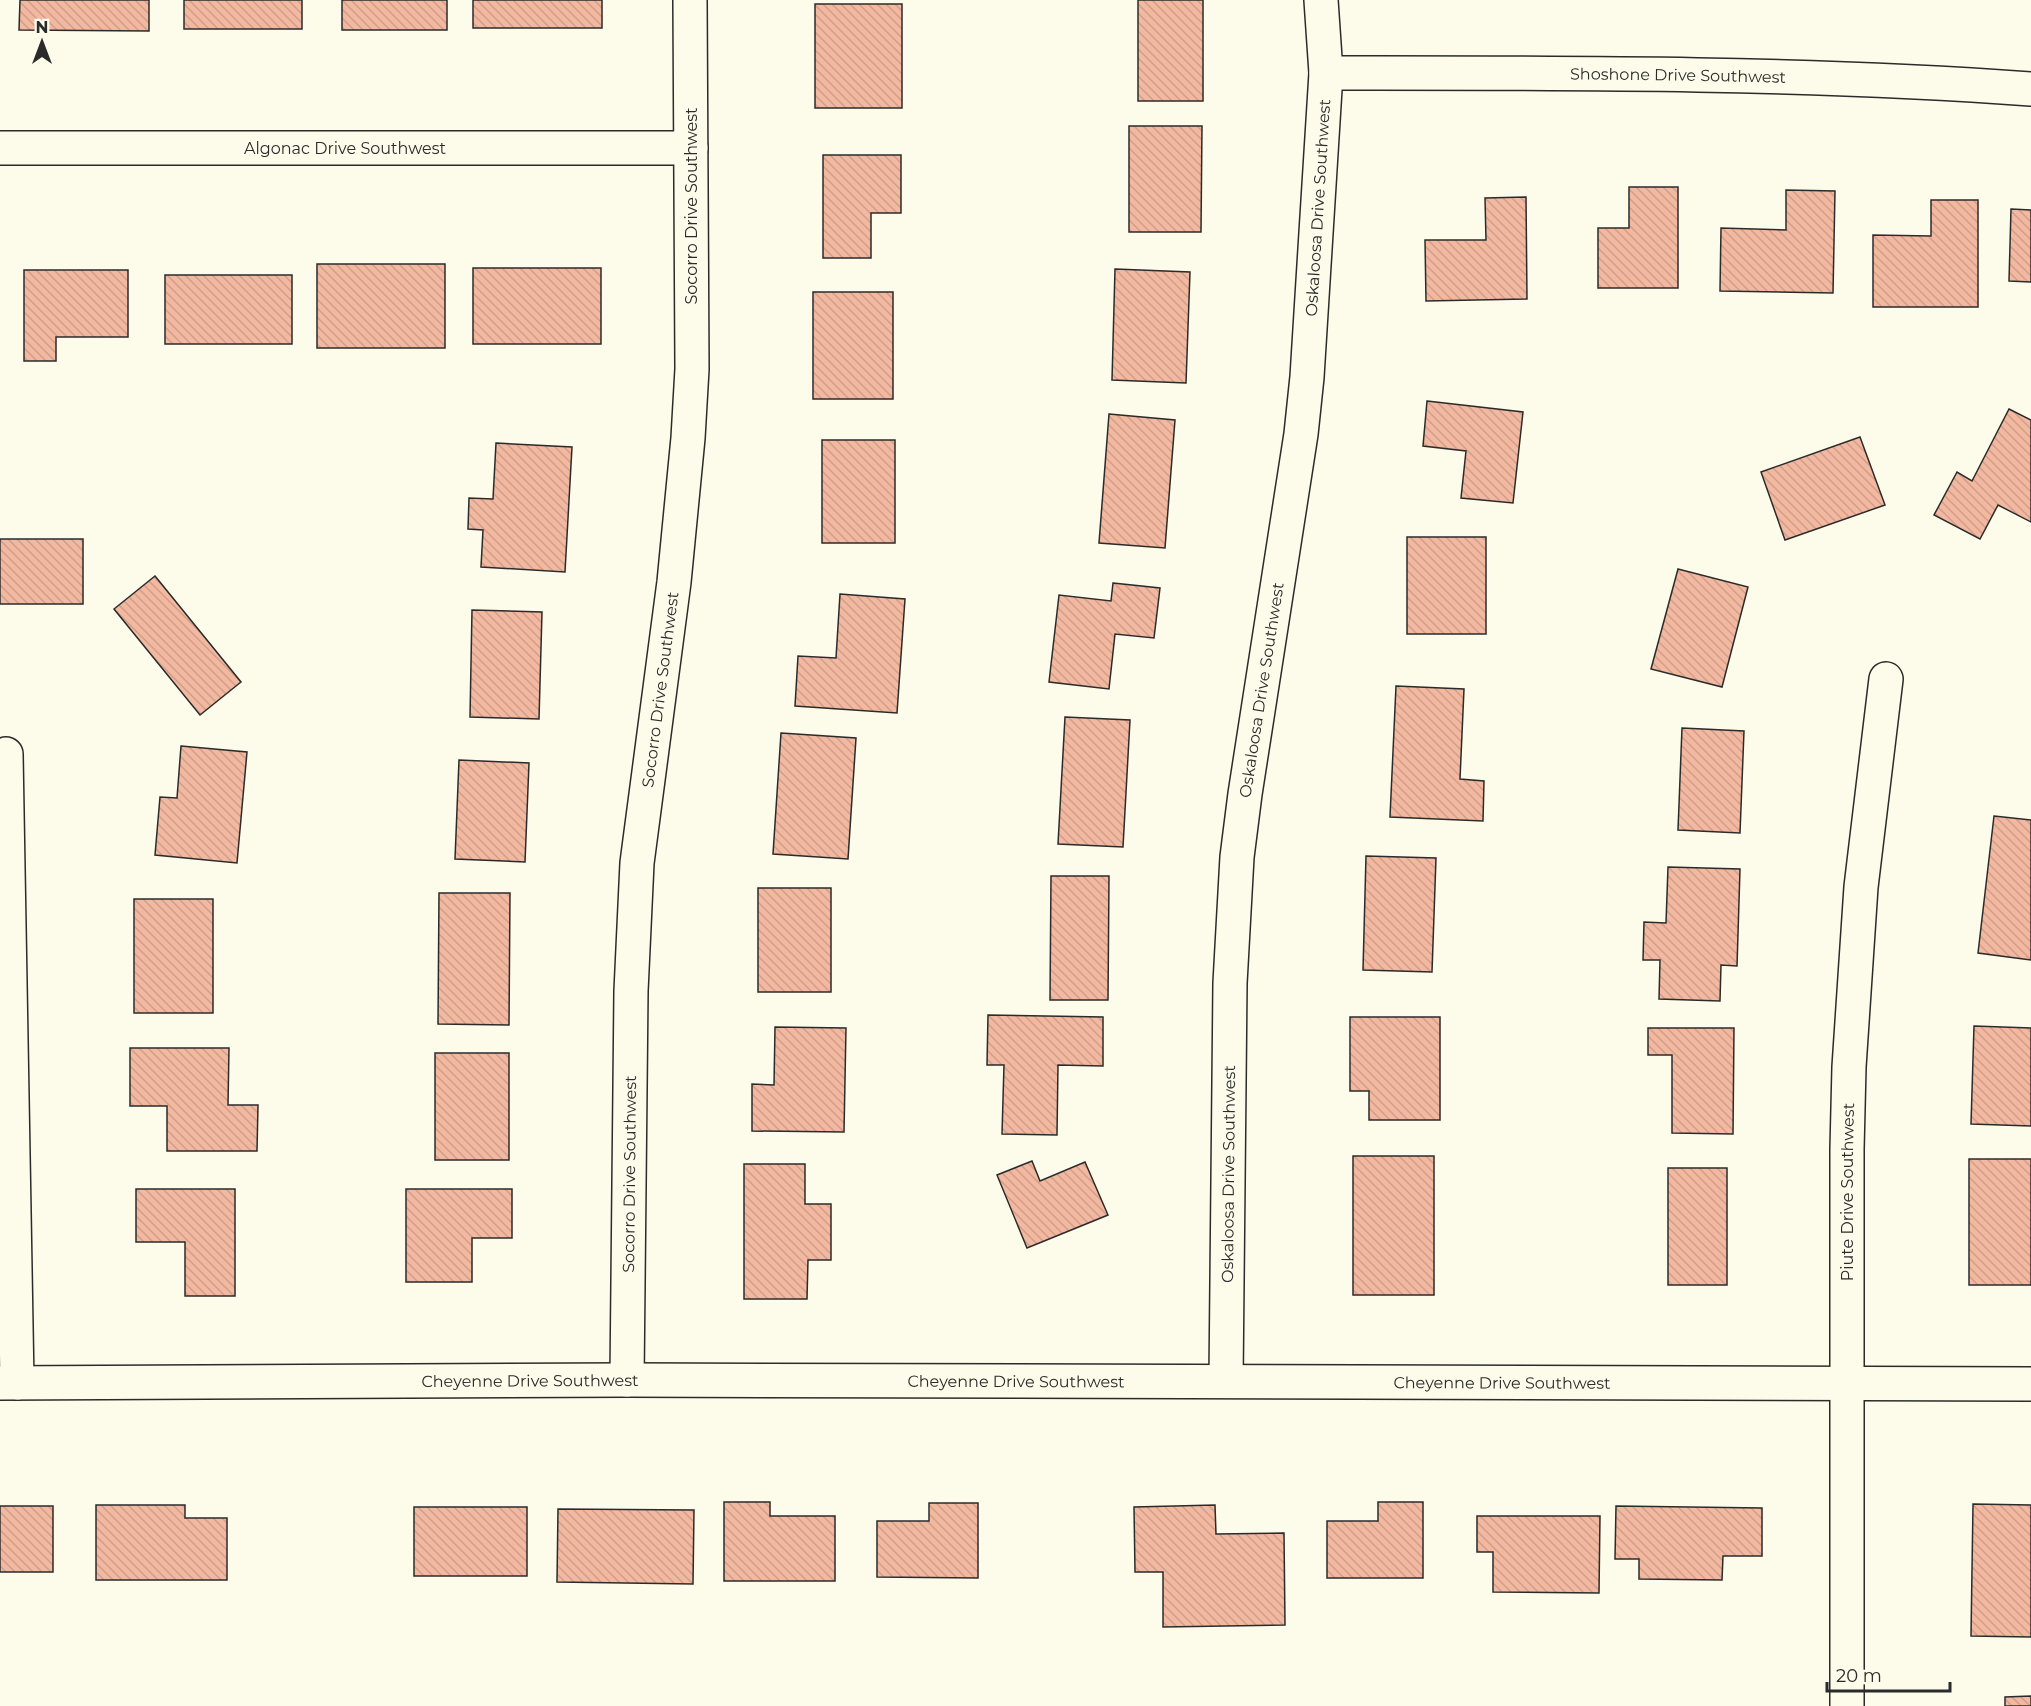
<svg xmlns="http://www.w3.org/2000/svg" width="2031" height="1706" font-family="Montserrat,sans-serif">
<style>
.building{fill:url(#building-back-hatch);stroke:#2b2b2b;stroke-width:1.5}
.lines{fill:none;stroke-linecap:round;stroke-linejoin:round}
.minor-casing{stroke:#2b2b2b;stroke-width:36}
.minor{stroke:#fdfbea;stroke-width:33}
.labels{text-anchor:middle;dominant-baseline:central;stroke-width:4.5;stroke-linejoin:round;paint-order:stroke}
.street-label{font-size:16px;fill:#2b2b2b;stroke:#fdfbea}
</style>
<defs>
<pattern id="building-back-hatch" width="6" height="6" patternUnits="userSpaceOnUse" patternTransform="scale(1.5)"><rect width="6" height="6" fill="#f2b8a0"/><path d="M-1 5l2 2M0 0l6 6M5-1l2 2" fill="none" stroke="#d09e8a"/></pattern>
</defs>
<rect width="100%" height="100%" fill="#fdfbea"/>
<g class="building">
<polygon points="20,0 149,0 149,31 19,30"/>
<rect x="184" y="0" width="118" height="29"/>
<rect x="342" y="0" width="105" height="30"/>
<rect x="473" y="0" width="129" height="28"/>
<rect x="1138" y="0" width="65" height="101"/>
<rect x="815" y="4" width="87" height="104"/>
<polygon points="1129,126 1202,126 1201,232 1129,232"/>
<polygon points="823,155 901,155 901,213 871,213 871,258 823,258"/>
<polygon points="1629,187 1678,187 1678,288 1598,288 1598,228 1629,228"/>
<polygon points="1786,190 1835,191 1833,293 1720,291 1721,228 1786,230"/>
<polygon points="1526,197 1527,299 1426,301 1425,240 1486,240 1485,198"/>
<polygon points="1931,200 1978,200 1978,307 1873,307 1873,235 1931,236"/>
<polygon points="2011,209 2031,210 2031,282 2009,281"/>
<rect x="317" y="264" width="128" height="84"/>
<rect x="473" y="268" width="128" height="76"/>
<polygon points="1115,269 1190,272 1186,383 1112,380"/>
<polygon points="24,270 128,270 128,337 56,337 56,361 24,361"/>
<rect x="165" y="275" width="127" height="69"/>
<rect x="813" y="292" width="80" height="107"/>
<polygon points="1427,401 1523,412 1513,503 1461,498 1466,451 1423,446"/>
<polygon points="2009,409 2031,420 2031,522 1998,505 1980,539 1934,515 1957,472 1972,481"/>
<polygon points="1109,414 1175,420 1165,548 1099,543"/>
<polygon points="1860,437 1885,505 1785,540 1761,472"/>
<rect x="822" y="440" width="73" height="103"/>
<polygon points="496,443 572,447 565,572 481,567 483,530 468,529 469,498 493,499"/>
<rect x="1407" y="537" width="79" height="97"/>
<rect x="0" y="539" width="83" height="65"/>
<polygon points="1678,569 1748,587 1722,687 1651,669"/>
<polygon points="155,576 241,682 200,715 114,609"/>
<polygon points="1113,583 1160,588 1154,638 1115,634 1109,689 1049,682 1059,595 1111,601"/>
<polygon points="840,594 905,599 897,713 795,706 798,656 836,658"/>
<polygon points="472,610 542,612 539,719 470,717"/>
<polygon points="1396,686 1464,689 1460,779 1484,781 1483,821 1390,817"/>
<polygon points="1065,717 1130,720 1123,847 1058,844"/>
<polygon points="1682,728 1744,731 1740,833 1678,830"/>
<polygon points="781,733 856,738 848,859 773,854"/>
<polygon points="181,746 247,752 237,863 155,855 160,797 177,798"/>
<polygon points="459,760 529,763 525,862 455,859"/>
<polygon points="1994,816 2031,820 2031,960 1978,953"/>
<polygon points="1366,856 1436,858 1432,972 1363,970"/>
<polygon points="1668,867 1740,869 1737,966 1721,965 1720,1001 1659,999 1660,960 1643,960 1644,922 1666,923"/>
<polygon points="1051,876 1109,876 1108,1000 1050,1000"/>
<rect x="758" y="888" width="73" height="104"/>
<polygon points="439,893 510,893 509,1025 438,1024"/>
<rect x="134" y="899" width="79" height="114"/>
<polygon points="988,1015 1103,1017 1103,1066 1058,1065 1057,1135 1002,1134 1004,1065 987,1065"/>
<polygon points="1350,1017 1440,1017 1440,1120 1369,1120 1369,1091 1350,1091"/>
<polygon points="1974,1026 2031,1028 2031,1126 1971,1124"/>
<polygon points="775,1027 846,1028 844,1132 752,1131 752,1084 774,1085"/>
<polygon points="1648,1028 1734,1028 1733,1134 1672,1133 1672,1055 1648,1055"/>
<polygon points="130,1048 229,1048 228,1105 258,1105 257,1151 167,1151 167,1106 130,1106"/>
<rect x="435" y="1053" width="74" height="107"/>
<rect x="1353" y="1156" width="81" height="139"/>
<rect x="1969" y="1159" width="62" height="126"/>
<polygon points="1032,1161 1040,1181 1085,1162 1108,1215 1027,1248 997,1175"/>
<polygon points="744,1164 805,1164 805,1204 831,1204 831,1260 808,1260 807,1299 744,1299"/>
<rect x="1668" y="1168" width="59" height="117"/>
<polygon points="136,1189 235,1189 235,1296 185,1296 185,1242 136,1242"/>
<polygon points="406,1189 512,1189 512,1238 472,1238 472,1282 406,1282"/>
<polygon points="724,1502 770,1502 770,1516 835,1516 835,1581 724,1581"/>
<polygon points="1378,1502 1423,1502 1423,1578 1327,1578 1327,1521 1378,1521"/>
<polygon points="929,1503 978,1503 978,1578 877,1577 877,1521 929,1521"/>
<polygon points="1973,1504 2031,1505 2031,1637 1971,1636"/>
<polygon points="96,1505 185,1505 185,1518 227,1518 227,1580 96,1580"/>
<polygon points="1215,1505 1216,1534 1284,1533 1285,1625 1163,1627 1163,1572 1135,1572 1134,1507"/>
<rect x="0" y="1506" width="53" height="66"/>
<polygon points="1616,1506 1762,1508 1762,1556 1723,1556 1722,1580 1639,1579 1639,1559 1615,1559"/>
<rect x="414" y="1507" width="113" height="69"/>
<polygon points="558,1509 694,1510 693,1584 557,1582"/>
<polygon points="1477,1516 1600,1516 1599,1593 1493,1592 1493,1552 1477,1552"/>
<polygon points="2031,1696 2031,1706 2005,1706 2005,1697"/>
</g>
<g class="lines">
<defs>
<g id="minor">
<path id="s1" d="M1326,73C1561,73 1797,72 2031,89"/>
<path id="s2" d="M0,148H691"/>
<polyline points="6,754 17,1383"/>
<path id="s3" d="M627,1380L631,991L637,863L674,582L688,438L692,369L690,0"/>
<path id="s4" d="M1226,1381L1230,983L1237,857L1245,794L1301,434L1307,377L1326,73L1321,0"/>
<path id="s5" d="M0,1383L627,1380L2031,1384"/>
<path id="s6" d="M1847,1706V1149L1849,1067L1861,887L1886,679"/>
</g>
</defs>
<use href="#minor" class="minor-casing"/>
<use href="#minor" class="minor"/>
</g>
<g class="labels">
<g class="street-label">
<text stroke="none"><textPath href="#s1" startOffset="352">Shoshone Drive Southwest</textPath></text>
<text stroke="none"><textPath href="#s2" startOffset="345">Algonac Drive Southwest</textPath></text>
<text transform="translate(691 206) rotate(-90)">Socorro Drive Southwest</text>
<text stroke="none"><textPath href="#s4" startOffset="1179">Oskaloosa Drive Southwest</textPath></text>
<text stroke="none"><textPath href="#s4" startOffset="693">Oskaloosa Drive Southwest</textPath></text>
<text stroke="none"><textPath href="#s3" startOffset="692">Socorro Drive Southwest</textPath></text>
<text stroke="none"><textPath href="#s4" startOffset="207">Oskaloosa Drive Southwest</textPath></text>
<text stroke="none"><textPath href="#s3" startOffset="206">Socorro Drive Southwest</textPath></text>
<text stroke="none"><textPath href="#s6" startOffset="514">Piute Drive Southwest</textPath></text>
<text stroke="none"><textPath href="#s5" startOffset="530">Cheyenne Drive Southwest</textPath></text>
<text stroke="none"><textPath href="#s5" startOffset="1016">Cheyenne Drive Southwest</textPath></text>
<text stroke="none"><textPath href="#s5" startOffset="1502">Cheyenne Drive Southwest</textPath></text>
</g>
</g>
<g transform="translate(42 42)" stroke="#fdfbea" stroke-width="4.5" paint-order="stroke">
<path d="M0-4.5L10 22L0 15L-10 22Z" fill="#2b2b2b"/>
<text y="-9" font-size="16" font-weight="bold" text-anchor="middle" fill="#2b2b2b">N</text>
</g>
<path d="M1827 1682v9h123v-9" fill="none" stroke="#2b2b2b" stroke-width="3"/>
<text x="1836" y="1682" font-size="18" fill="#2b2b2b" stroke="#fdfbea" stroke-width="4.5" paint-order="stroke">20 m</text>
</svg>
